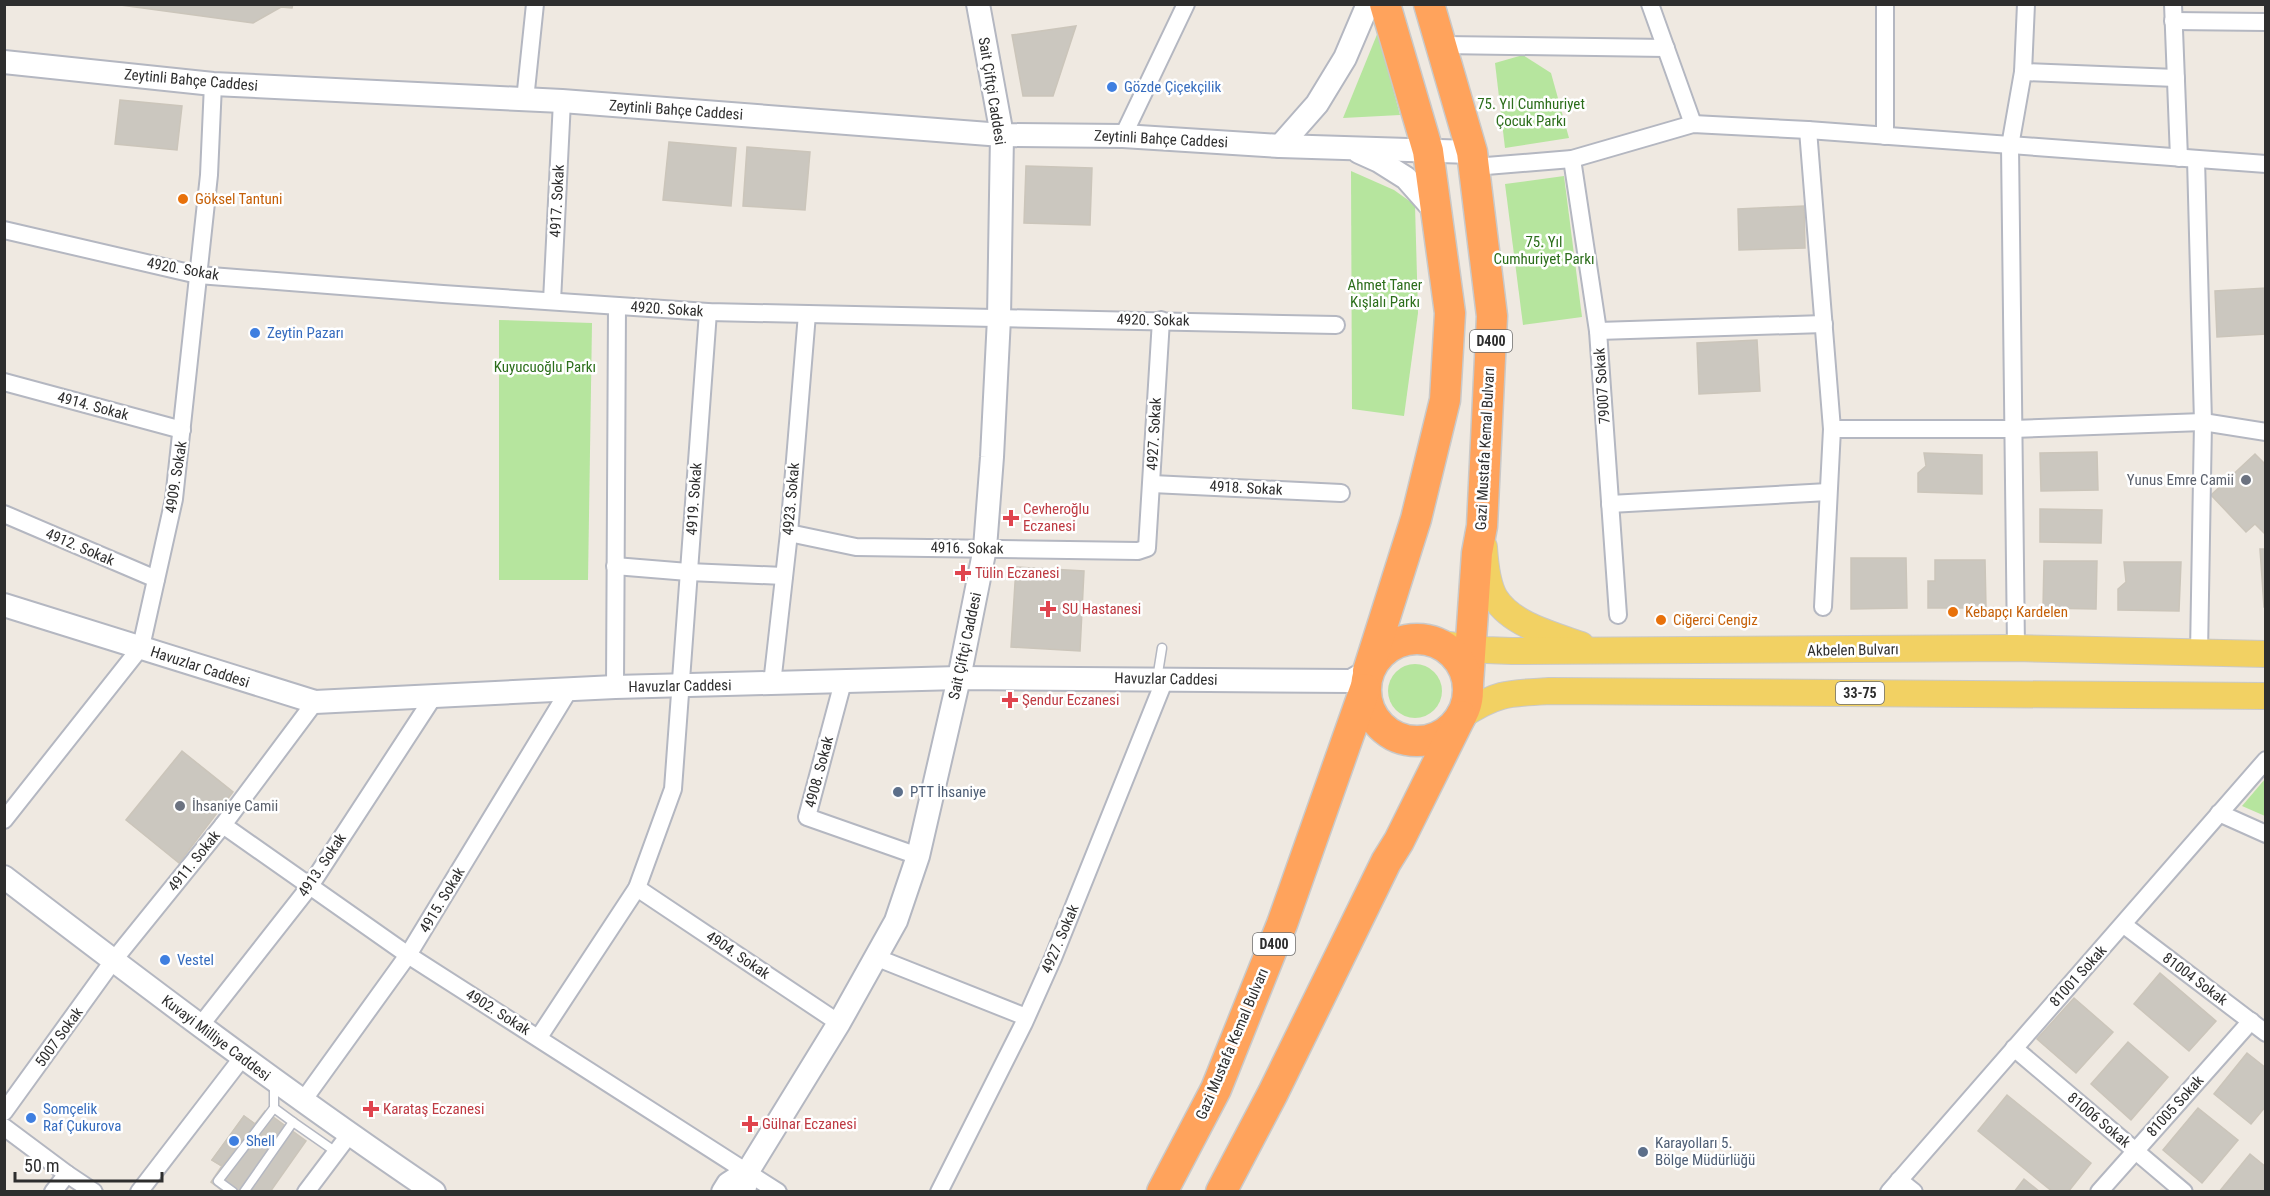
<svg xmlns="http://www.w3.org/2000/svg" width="2270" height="1196" font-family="'Roboto Condensed',sans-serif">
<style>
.green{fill:#b6e59e}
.building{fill:#cbc7bf;stroke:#cbc5ba;stroke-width:1.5}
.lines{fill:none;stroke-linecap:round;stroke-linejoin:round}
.lane-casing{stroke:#b4b7c1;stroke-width:11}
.street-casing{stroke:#b4b7c1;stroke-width:20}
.secondary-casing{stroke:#b4b7c1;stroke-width:26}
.primary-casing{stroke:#c9c9c9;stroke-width:28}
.highway-casing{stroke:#c9c9c9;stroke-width:33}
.lane{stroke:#fff;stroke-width:8}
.street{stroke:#fff;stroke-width:16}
.secondary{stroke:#fff;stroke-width:22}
.primary{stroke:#f2d163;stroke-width:26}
.highway{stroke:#ffa35c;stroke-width:30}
.shop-dot{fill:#3f7fe0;stroke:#fff;stroke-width:2}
.food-dot{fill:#e8710a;stroke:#fff;stroke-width:2}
.worship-dot{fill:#6b7280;stroke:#fff;stroke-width:2}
.health-dot{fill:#e0444e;stroke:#fff;stroke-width:2}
.service-dot{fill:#5c6f8a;stroke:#fff;stroke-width:2}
.labels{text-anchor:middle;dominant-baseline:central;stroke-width:5;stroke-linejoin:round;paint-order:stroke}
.shield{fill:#fff;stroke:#6d6d6d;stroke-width:1.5}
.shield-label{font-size:14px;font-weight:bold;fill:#2e2e2e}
.street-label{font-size:15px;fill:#2e2e2e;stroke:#fff}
.shop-label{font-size:15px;fill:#366cbe;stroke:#fff;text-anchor:start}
.park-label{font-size:15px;fill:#2c6e1b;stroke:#fff}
.food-label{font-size:15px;fill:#c56008;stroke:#fff;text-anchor:start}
.worship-label{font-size:15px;fill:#5b616d;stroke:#fff;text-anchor:end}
.health-label{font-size:15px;fill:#be3a42;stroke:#fff;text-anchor:start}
.service-label{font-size:15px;fill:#4e5e75;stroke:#fff;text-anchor:start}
</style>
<rect width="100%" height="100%" fill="#efe9e1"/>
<g class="green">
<polygon points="1378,32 1400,115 1343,118"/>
<polygon points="1523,55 1551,73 1569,138 1505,148 1495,63"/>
<polygon points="1351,171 1394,190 1415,205 1418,313 1404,416 1352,409"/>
<polygon points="1564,176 1582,317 1523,325 1505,184"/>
<polygon points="499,320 592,323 588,580 499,580"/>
<circle cx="1415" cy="691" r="27"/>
<polygon points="2265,779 2265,816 2242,806"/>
</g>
<g class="building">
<polygon points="113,4 293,4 292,8 281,7 253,23"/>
<polygon points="1076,26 1053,96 1023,96 1012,35"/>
<polygon points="120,100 182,106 177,150 115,144"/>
<polygon points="669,142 736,148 731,206 663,200"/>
<polygon points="747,147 810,152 805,210 743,206"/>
<polygon points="1026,166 1092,168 1090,225 1024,223"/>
<polygon points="1804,206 1805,248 1739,250 1738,209"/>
<polygon points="2266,288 2266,334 2217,337 2215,291"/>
<polygon points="1757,340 1760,391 1699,394 1697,343"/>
<polygon points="2097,452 2098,490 2041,491 2040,453"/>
<polygon points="1924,453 1982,455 1982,494 1918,492 1918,473 1926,466"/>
<polygon points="2255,454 2266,465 2266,535 2255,524 2246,532 2211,495"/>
<polygon points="2040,509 2102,510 2101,543 2040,542"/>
<polygon points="2260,549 2266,549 2266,607 2264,607"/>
<polygon points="1851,558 1906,558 1907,608 1851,609"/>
<polygon points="1935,560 1985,560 1986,608 1928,608 1928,581 1935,581"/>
<polygon points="2044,561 2097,561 2096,609 2043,608"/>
<polygon points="2124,562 2181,562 2179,611 2118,610 2118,589 2126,582"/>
<polygon points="1016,567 1084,571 1080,651 1011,647"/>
<polygon points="182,751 233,792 179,863 126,820"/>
<polygon points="2160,973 2216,1021 2189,1051 2134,1004"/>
<polygon points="2074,998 2113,1032 2076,1073 2037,1039"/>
<polygon points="2128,1042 2168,1077 2131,1120 2091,1084"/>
<polygon points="2247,1053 2266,1068 2266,1106 2251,1124 2214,1094"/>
<polygon points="2007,1095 2091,1163 2068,1192 2053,1192 1978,1131"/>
<polygon points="2198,1108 2238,1140 2202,1183 2163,1150"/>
<polygon points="265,1111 306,1141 270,1192 224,1192 211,1182 222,1166 212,1160 244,1116 255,1124"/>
<polygon points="244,1116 255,1124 222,1166 212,1160"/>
<polygon points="2250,1154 2266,1167 2266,1192 2219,1192"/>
<polygon points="2024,1179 2040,1192 2014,1192"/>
</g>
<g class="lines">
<defs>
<g id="lane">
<polyline points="1157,679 1162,648"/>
<polyline points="293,1122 336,1152"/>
<polyline points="233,1192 218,1181 274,1108 274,1084"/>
<polyline points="244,1192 293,1122 274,1108"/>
</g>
<g id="street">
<polyline points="1650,4 1693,124"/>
<polyline points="2173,4 2179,158"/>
<polyline points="2173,21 2266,22"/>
<polyline points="1442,45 1666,48"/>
<polyline points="2023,72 2176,78"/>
<polyline points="525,100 535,4"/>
<polyline points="1808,130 1832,429 1823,607"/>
<polyline points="1123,136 1186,4"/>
<polyline points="1885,136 1885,4"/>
<polyline points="1572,159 1598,331 1618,615"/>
<polyline points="2196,159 2203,422 2199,653"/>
<polyline points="1474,167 1572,159 1693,124 1808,130 2266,164"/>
<polyline points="4,230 198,275 443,294 708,312 1336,325"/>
<polyline points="552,301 562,101"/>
<polyline points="1598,331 1824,324"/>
<polyline points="4,382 182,430"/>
<polyline points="1832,429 2013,429 2203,422 2266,432"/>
<polyline points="1152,484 1341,493"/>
<polyline points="1610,504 1828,492"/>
<polyline points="4,514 156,579"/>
<polyline points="789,533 856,547 1138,551 1147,548 1161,320"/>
<polyline points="615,566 688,572 784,576"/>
<polyline points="2016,648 2010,146 2023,72 2026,4"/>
<polyline points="843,682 807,817 918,856"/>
<polyline points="772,684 789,533 807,314"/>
<polyline points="615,687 617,306"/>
<polyline points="2219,813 2266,834"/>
<polyline points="4,820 141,647 174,499 209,175 213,84"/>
<polyline points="223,825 408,955 778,1192"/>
<polyline points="637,888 839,1023"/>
<polyline points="2124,925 2266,1033"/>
<polyline points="875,957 1026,1017"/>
<polyline points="200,1026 310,886 434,696"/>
<polyline points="539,1037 637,888 673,789 708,312"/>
<polyline points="2014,1048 2184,1192"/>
<polyline points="302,1102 408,955 569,690"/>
<polyline points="4,1112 113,961 223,825 315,702"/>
<polyline points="4,1127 67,1174"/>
<polyline points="1899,1180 1914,1192"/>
<polyline points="53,1192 67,1174 94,1192"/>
<polyline points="139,1192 242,1058"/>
<polyline points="306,1192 349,1135"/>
<polyline points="939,1192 1024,1023 1053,958 1165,679"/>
<polyline points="1889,1192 2266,760"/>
<polyline points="2099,1192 2251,1021"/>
</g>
<g id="secondary">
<polyline points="4,62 213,84 562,101 1002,135 1123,136 1280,146 1472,152"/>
<polyline points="1280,146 1317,104 1345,58 1368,4"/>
<polyline points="1359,152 1379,161 1406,178 1437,213"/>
<polyline points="4,605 315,702 615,687 959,678 1351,681 1368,671"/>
<path d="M4,877C145,985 286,1092 434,1192"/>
<polyline points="723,1192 728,1184 748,1171"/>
<polyline points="744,1192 748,1171 839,1023 896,921 918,856 959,678 985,548 992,457 999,318 1002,135 978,4"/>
</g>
<g id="primary">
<path d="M1484,547C1485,563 1487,584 1495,598C1512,625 1553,635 1581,645"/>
<polyline points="1441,644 1486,650 1512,651 2016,648 2266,654"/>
<path d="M1461,716C1496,693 1508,693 1549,691L2266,696"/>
</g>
<g id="highway">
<polyline points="1429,4 1472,152 1492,316 1482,526 1477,553 1468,684"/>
<circle cx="1417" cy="690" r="51"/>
<polyline points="1368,671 1416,519 1445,400 1450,313 1428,151 1385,4"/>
<polyline points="1162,1192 1216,1089 1282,924 1365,689"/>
<polyline points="1221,1192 1273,1093 1386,862 1399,841 1461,716"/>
</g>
</defs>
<use href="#lane" class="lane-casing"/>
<use href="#street" class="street-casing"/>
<use href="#secondary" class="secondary-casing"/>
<use href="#primary" class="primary-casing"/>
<use href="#highway" class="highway-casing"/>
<use href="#lane" class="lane"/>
<use href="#street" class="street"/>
<use href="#secondary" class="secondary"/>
<use href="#primary" class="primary"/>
<use href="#highway" class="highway"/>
</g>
<g class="shop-dot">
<circle cx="1112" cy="87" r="6"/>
<circle cx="255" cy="333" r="6"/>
<circle cx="165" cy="960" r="6"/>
<circle cx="31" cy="1118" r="6"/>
<circle cx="234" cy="1141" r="6"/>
</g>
<g class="food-dot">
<circle cx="183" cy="199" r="6"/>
<circle cx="1953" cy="612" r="6"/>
<circle cx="1661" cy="620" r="6"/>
</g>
<g class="worship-dot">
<circle cx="2246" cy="480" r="6"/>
<circle cx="180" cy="806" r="6"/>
</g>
<g class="health-dot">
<path d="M1008 509h6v6h6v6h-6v6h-6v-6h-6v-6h6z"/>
<path d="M960 564h6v6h6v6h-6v6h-6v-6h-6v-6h6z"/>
<path d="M1045 600h6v6h6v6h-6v6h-6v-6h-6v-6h6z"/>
<path d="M1007 691h6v6h6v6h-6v6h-6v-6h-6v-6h6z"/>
<path d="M368 1100h6v6h6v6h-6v6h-6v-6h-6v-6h6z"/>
<path d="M747 1115h6v6h6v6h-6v6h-6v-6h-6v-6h6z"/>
</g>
<g class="service-dot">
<circle cx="898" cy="792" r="6"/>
<circle cx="1643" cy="1152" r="6"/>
</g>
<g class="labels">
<g class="shield">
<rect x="1470" y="330" width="42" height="22" rx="4.5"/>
<rect x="1836" y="682" width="48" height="22" rx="4.5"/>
<rect x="1253" y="933" width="42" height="22" rx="4.5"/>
</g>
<g class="shield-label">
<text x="1491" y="341">D400</text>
<text x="1860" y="693">33-75</text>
<text x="1274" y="944">D400</text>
</g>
<g class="street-label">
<text transform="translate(191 80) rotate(5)">Zeytinli Bahçe Caddesi</text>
<text transform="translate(992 91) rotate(81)">Sait Çiftçi Caddesi</text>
<text transform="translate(676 110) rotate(4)">Zeytinli Bahçe Caddesi</text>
<text transform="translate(1161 139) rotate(3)">Zeytinli Bahçe Caddesi</text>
<text transform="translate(557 201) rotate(-87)">4917. Sokak</text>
<text transform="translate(183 269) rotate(10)">4920. Sokak</text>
<text transform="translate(667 309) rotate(4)">4920. Sokak</text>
<text transform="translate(1153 320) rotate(1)">4920. Sokak</text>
<text transform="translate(1602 386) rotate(-94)">79007 Sokak</text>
<text transform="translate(93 406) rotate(15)">4914. Sokak</text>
<text transform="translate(1154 434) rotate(-87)">4927. Sokak</text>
<text transform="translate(1485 449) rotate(-87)">Gazi Mustafa Kemal Bulvarı</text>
<text transform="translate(176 477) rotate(-81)">4909. Sokak</text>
<text transform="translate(1246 488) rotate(3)">4918. Sokak</text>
<text transform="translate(694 499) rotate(-86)">4919. Sokak</text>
<text transform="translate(791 499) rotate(-85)">4923. Sokak</text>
<text transform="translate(80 547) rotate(23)">4912. Sokak</text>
<text transform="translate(967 548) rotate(1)">4916. Sokak</text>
<text transform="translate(965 646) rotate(-78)">Sait Çiftçi Caddesi</text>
<text transform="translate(1853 650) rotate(-1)">Akbelen Bulvarı</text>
<text transform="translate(200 667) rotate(18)">Havuzlar Caddesi</text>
<text transform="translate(1166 679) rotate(1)">Havuzlar Caddesi</text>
<text transform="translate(680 686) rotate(-1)">Havuzlar Caddesi</text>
<text transform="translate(819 772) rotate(-75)">4908. Sokak</text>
<text transform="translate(194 861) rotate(-51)">4911. Sokak</text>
<text transform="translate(322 865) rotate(-56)">4913. Sokak</text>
<text transform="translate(442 900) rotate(-59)">4915. Sokak</text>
<text transform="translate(1060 939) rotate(-67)">4927. Sokak</text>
<text transform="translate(738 955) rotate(34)">4904. Sokak</text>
<text transform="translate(2078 976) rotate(-48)">81001 Sokak</text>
<text transform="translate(2195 979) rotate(37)">81004 Sokak</text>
<text transform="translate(498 1012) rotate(32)">4902. Sokak</text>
<text transform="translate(59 1037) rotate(-54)">5007 Sokak</text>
<text transform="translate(216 1038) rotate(37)">Kuvayi Milliye Caddesi</text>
<text transform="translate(1232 1044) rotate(-67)">Gazi Mustafa Kemal Bulvarı</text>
<text transform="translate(2175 1106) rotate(-48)">81005 Sokak</text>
<text transform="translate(2099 1120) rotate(40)">81006 Sokak</text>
</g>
<g class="shop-label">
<text x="1124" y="87">Gözde Çiçekçilik</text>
<text x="267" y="333">Zeytin Pazarı</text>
<text x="177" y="960">Vestel</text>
<text x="43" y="1109">Somçelik<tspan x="43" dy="17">Raf Çukurova</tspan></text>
<text x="246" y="1141">Shell</text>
</g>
<g class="park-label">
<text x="1531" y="104">75. Yıl Cumhuriyet<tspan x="1531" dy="17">Çocuk Parkı</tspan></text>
<text x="1544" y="242">75. Yıl<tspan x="1544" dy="17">Cumhuriyet Parkı</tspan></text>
<text x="1385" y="285">Ahmet Taner<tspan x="1385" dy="17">Kışlalı Parkı</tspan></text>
<text x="545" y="367">Kuyucuoğlu Parkı</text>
</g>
<g class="food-label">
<text x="195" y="199">Göksel Tantuni</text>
<text x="1965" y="612">Kebapçı Kardelen</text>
<text x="1673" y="620">Ciğerci Cengiz</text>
</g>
<g class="worship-label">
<text x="2234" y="480">Yunus Emre Camii</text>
<text x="192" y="806" text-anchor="start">İhsaniye Camii</text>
</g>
<g class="health-label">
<text x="1023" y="509">Cevheroğlu<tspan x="1023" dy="17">Eczanesi</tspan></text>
<text x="975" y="573">Tülin Eczanesi</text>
<text x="1062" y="609">SU Hastanesi</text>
<text x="1022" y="700">Şendur Eczanesi</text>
<text x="383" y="1109">Karataş Eczanesi</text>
<text x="762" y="1124">Gülnar Eczanesi</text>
</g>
<g class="service-label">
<text x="910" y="792">PTT İhsaniye</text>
<text x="1655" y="1143">Karayolları 5.<tspan x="1655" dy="17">Bölge Müdürlüğü</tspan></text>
</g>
</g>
<rect width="2270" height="1196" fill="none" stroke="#2e2e2e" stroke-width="12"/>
<path d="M15 1172v9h147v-9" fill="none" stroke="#2e2e2e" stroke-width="3"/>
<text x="24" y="1172" font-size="18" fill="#2e2e2e" stroke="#ffffff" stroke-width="4.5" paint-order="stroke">50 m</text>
</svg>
